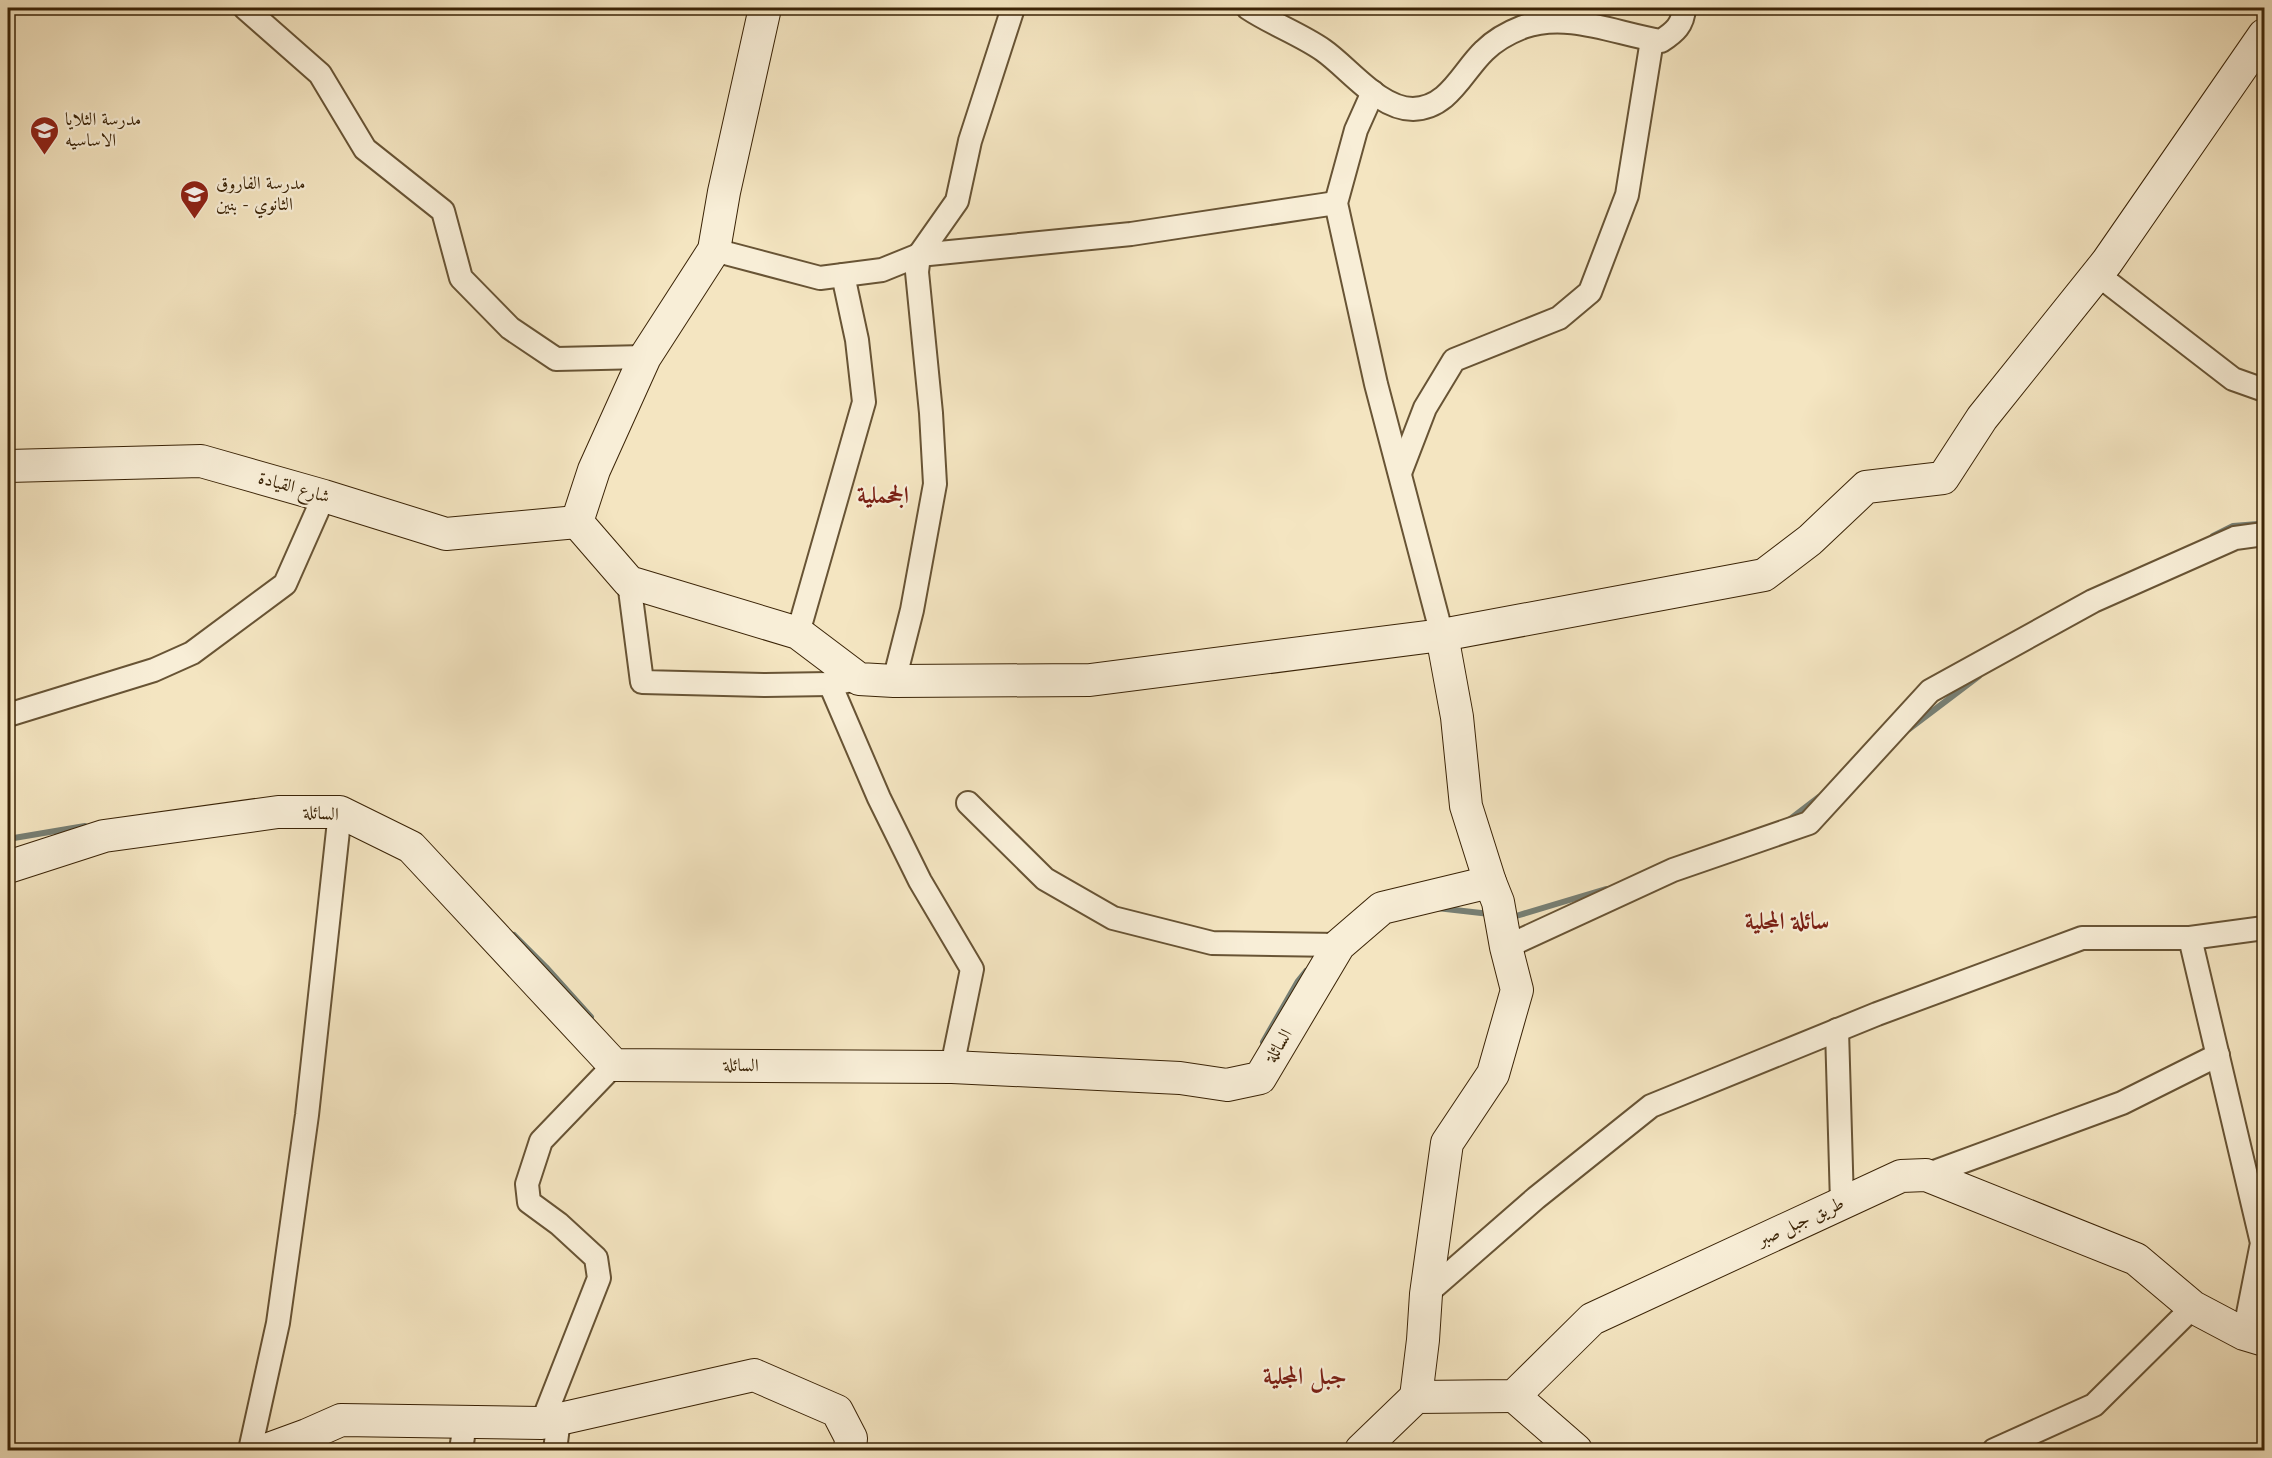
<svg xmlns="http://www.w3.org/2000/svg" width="2272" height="1458" font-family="'Old Standard TT',Amiri,serif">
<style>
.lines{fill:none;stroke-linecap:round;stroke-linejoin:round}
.stream{stroke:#777f74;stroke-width:6}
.street-casing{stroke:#685435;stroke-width:26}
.secondary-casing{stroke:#3a2306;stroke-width:34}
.street{stroke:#f8eed7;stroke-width:22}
.secondary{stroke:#f8eed7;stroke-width:32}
.labels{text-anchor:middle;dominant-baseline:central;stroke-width:4.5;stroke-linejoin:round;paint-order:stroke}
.poi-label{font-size:18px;fill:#3a2306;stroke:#f8eed7;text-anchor:start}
.street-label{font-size:18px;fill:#3a2306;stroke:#f8eed7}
.district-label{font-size:24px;font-weight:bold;fill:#7a1f14;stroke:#f8eed7}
</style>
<rect width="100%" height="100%" fill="#f4e5c1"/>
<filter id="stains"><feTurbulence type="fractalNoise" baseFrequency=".00333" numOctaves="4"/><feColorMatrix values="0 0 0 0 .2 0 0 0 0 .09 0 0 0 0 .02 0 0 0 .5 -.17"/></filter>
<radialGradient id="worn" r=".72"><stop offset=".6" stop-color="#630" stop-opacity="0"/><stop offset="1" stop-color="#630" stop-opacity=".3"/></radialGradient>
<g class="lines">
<g class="stream">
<polyline points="2213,536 2233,526 2258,524"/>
<polyline points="1909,729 1979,676"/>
<polyline points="1789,820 1819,797"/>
<polyline points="8,839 85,826"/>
<polyline points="1437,908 1490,914"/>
<polyline points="1509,916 1516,916 1606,889"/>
<polyline points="514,935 546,967 591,1017"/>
<polyline points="1263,1042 1298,981 1306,971"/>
</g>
<defs>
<g id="street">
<polyline points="245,8 320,74 365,149 443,211 461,278 510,328 556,359 645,357"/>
<path d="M1248,8C1272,24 1300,34 1323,50C1349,68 1379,109 1413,109C1449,108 1462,72 1484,51C1494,41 1510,32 1523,27C1568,11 1616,34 1661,41C1675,32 1683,25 1684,8"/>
<polyline points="1373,92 1356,130 1336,203 1376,384 1442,635"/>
<polyline points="714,250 820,278 882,270 919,255 1131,234 1336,203"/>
<polyline points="2097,274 2233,379 2264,390"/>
<polyline points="1400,473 1425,408 1454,360 1559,318 1590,292 1627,195 1652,40"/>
<polyline points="629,582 642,682 765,685 830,684"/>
<polyline points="798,633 864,402 857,340 843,275"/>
<polyline points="859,679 830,684 879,798 920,881 972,969 952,1067"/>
<polyline points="894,681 912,610 935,484 931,413 917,272 919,255 957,201 970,141 1013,8"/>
<polyline points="8,715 154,670 192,653 285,584 324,496"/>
<polyline points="968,803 1045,879 1113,918 1212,943 1339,945"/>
<polyline points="2190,938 2262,1243 2244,1334"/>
<polyline points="1506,947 1673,870 1809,823 1930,691 2093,601 2235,538 2264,534"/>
<polyline points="1837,1030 1842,1203"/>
<polyline points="1926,1175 2122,1103 2218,1055"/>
<polyline points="1426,1294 1536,1198 1651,1106 1877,1014 2082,938 2190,938 2264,928"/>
<polyline points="542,1423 599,1278 596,1258 559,1224 529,1202 527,1184 541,1141 614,1065"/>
<polyline points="250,1450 278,1323 307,1115 340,812"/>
<polyline points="461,1450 465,1423"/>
<polyline points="555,1450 559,1419"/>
<polyline points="1994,1450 2094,1405 2193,1307"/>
</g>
<g id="secondary">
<polyline points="8,466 201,461 324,496 446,534 577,522"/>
<polyline points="577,522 629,582 798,633 859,679 894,681 1090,680 1442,635 1764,575 1810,540 1866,487 1943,478 1982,418 2107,262 2264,35"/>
<polyline points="577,522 594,470 645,357 714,250 724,192 765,8"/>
<polyline points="8,867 104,836 278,812 340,812 411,847 614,1065 952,1067 1180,1078 1227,1085 1260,1078 1339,945 1382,908 1490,882"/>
<polyline points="1514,1396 1576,1450"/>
<polyline points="1416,1397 1423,1340 1426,1294 1447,1143 1493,1074 1517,990 1506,947 1498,902 1490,882 1466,806 1457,717 1442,635"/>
<polyline points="266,1450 307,1435 341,1420 542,1423 754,1375 837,1411 851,1438 850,1450"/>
<polyline points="1361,1450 1416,1397 1514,1396 1592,1319 1901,1176 1926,1175 2136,1259 2193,1307 2244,1334 2264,1340"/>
</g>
</defs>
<use href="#street" class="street-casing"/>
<use href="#secondary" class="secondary-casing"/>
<use href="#street" class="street"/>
<use href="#secondary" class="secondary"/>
</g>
<defs>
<symbol id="school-pin" viewBox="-11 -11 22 30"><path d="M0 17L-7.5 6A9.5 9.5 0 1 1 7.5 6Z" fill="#8f2418" stroke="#f8eed7"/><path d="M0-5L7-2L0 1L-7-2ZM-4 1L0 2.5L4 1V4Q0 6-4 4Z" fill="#fff"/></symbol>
</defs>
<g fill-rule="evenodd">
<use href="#school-pin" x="28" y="114" width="33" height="45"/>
<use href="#school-pin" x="178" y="178" width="33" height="45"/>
</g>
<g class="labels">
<g class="poi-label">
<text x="65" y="120">مدرسة الثلايا<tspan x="65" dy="21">الاساسيه</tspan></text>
<text x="216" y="184">مدرسة الفاروق<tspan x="216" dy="21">الثانوي - بنين</tspan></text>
</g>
<g class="street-label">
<text transform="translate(294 488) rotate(16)">شارع القيادة</text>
<text transform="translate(321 814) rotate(4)">السائلة</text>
<text transform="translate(1279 1046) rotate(-59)">السائلة</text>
<text transform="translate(741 1066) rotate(1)">السائلة</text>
<text transform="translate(1801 1222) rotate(-25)">طريق جبل صبر</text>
</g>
<g class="district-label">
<text x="883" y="497">الجحملية</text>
<text x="1787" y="923">سائلة المجلية</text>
<text x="1305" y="1378">جبل المجلية</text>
</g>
</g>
<rect width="2272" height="1458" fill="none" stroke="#f4e5c1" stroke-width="30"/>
<rect x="9" y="9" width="2254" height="1440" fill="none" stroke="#3a2306" stroke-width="3"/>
<rect x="15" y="15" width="2242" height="1428" fill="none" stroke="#3a2306" stroke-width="1.5"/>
<rect width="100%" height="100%" filter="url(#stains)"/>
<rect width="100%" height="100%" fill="url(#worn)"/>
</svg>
